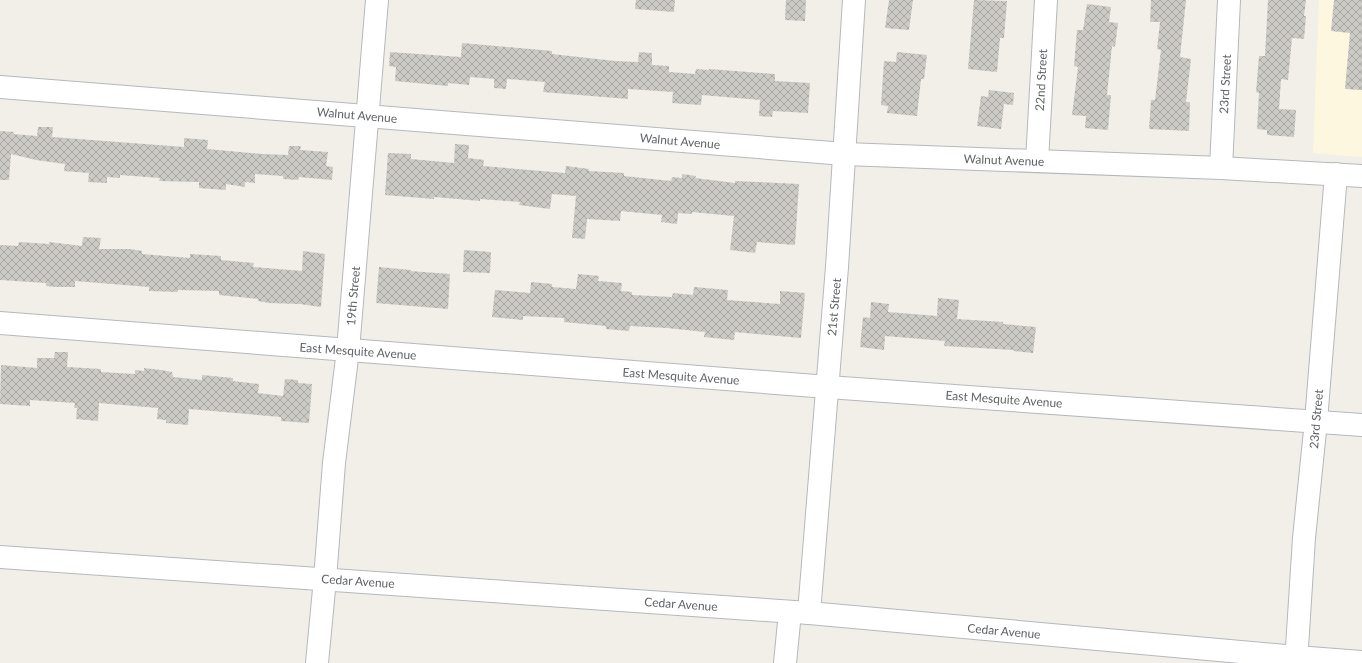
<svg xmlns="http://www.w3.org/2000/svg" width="1362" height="663" font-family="Lato,sans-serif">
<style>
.commercial{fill:#fef7e0}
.building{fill:url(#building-cross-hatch)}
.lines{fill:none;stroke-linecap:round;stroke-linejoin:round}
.minor-casing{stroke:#b5b8bc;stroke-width:24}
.minor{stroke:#fff;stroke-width:22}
.labels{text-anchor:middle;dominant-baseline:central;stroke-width:3;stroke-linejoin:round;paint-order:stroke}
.street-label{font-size:12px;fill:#5f6368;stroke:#fff}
</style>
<defs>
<pattern id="building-cross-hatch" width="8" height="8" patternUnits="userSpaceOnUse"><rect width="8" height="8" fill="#cccac5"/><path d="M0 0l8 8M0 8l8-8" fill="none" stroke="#a9a8a4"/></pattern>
</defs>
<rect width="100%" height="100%" fill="#f1efe8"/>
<polygon class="commercial" points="1319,0 1362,0 1362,157 1313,153"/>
<g class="building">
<polygon points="636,0 675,0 674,12 635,9"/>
<polygon points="786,0 806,0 805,21 785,20"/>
<polygon points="889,0 913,0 909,30 885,28"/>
<polygon points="974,0 1007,1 1004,38 1000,38 997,72 968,69"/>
<polygon points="1151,0 1186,0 1180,57 1191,59 1186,102 1190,102 1189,131 1149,129 1151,100 1155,100 1161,50 1157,49 1160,22 1150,22"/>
<polygon points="1268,0 1306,0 1304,16 1306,16 1304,39 1292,38 1288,80 1281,79 1279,109 1296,110 1294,137 1267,135 1267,130 1257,129 1259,93 1256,92 1259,56 1265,56"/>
<polygon points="1334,0 1362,0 1362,90 1345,89 1350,33 1331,31"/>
<polygon points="1087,4 1111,7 1109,22 1118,23 1115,47 1112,46 1107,95 1111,95 1108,130 1085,128 1086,116 1072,115 1078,67 1074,66 1077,30 1083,30"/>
<polygon points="462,43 552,51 552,54 615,61 638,62 639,52 652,53 652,65 669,66 669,72 695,74 696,69 709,70 709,69 775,74 775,81 810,83 808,113 773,111 772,117 759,116 760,100 702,95 701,105 672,103 673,92 628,89 628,99 543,92 545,82 507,79 506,89 494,88 494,79 470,77 469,85 448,83 448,86 395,81 396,67 389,66 390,52 461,57"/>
<polygon points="897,52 927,55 924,79 921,79 917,116 887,113 888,106 881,105 884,61 896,62"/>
<polygon points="989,90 1014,93 1013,105 1004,104 1001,129 977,126 981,96 988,97"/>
<polygon points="38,127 53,127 52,137 184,147 184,138 208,140 207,149 262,154 288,155 289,146 301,146 300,150 328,152 326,166 333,167 332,180 299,177 298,180 283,179 283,176 255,174 255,183 245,182 245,187 226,184 226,190 199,188 199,182 159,181 160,178 120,175 120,178 107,177 107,183 88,182 89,173 64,171 65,164 36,160 11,154 9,180 0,180 0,131 14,132 13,134 37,136"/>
<polygon points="455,144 469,145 468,158 484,160 483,166 565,173 566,166 589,169 589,171 624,173 624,176 671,181 672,177 682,178 682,174 696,176 695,178 735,183 735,181 799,184 795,245 757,242 755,253 730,250 734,216 692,212 692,214 678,213 677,224 661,222 662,215 621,211 620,221 587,219 585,239 572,238 576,196 552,194 550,209 519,205 520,202 480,199 480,201 434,197 434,199 385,195 388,153 411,154 411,159 454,163"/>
<polygon points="83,237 101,238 99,249 130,249 142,251 142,254 190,258 190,254 221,256 221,260 254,263 253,267 302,271 303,251 325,254 321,307 300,304 269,303 258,301 258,299 219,295 219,291 178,290 178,292 149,291 149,287 75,281 75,287 56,287 46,286 46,283 0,280 0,245 18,246 19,242 49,244 49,242 82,246"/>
<polygon points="464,250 491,252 490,273 463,272"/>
<polygon points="379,267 411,270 410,271 450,274 448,309 376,303"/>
<polygon points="578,274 599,276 598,281 622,283 621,291 632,292 632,295 672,297 673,293 693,295 694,287 728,290 727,300 780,304 780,291 805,293 801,338 735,332 734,340 704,337 705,332 667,328 630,326 629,331 606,329 606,326 564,322 564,318 523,316 523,320 492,317 495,290 530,293 531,282 552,284 552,287 576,289"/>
<polygon points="938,298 959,300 957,319 1003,322 1003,324 1036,327 1033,353 1014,351 1014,350 944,346 945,341 885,336 884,350 860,347 863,317 870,318 871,302 889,304 888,312 937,316"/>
<polygon points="55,352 68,352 67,367 101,369 101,372 135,374 135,370 144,371 144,368 161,370 172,372 173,377 202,380 202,375 233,378 233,381 259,384 258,393 283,396 285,379 298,380 298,383 312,384 309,423 281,421 281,417 189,409 188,425 166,423 166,420 157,419 158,408 99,403 98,421 76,419 77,408 74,408 75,403 30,400 30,406 0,404 1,365 37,368 37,358 54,358"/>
</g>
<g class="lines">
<defs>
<g id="minor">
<polyline points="0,87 845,154 1221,168 1362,176"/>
<polyline points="1037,161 1046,0"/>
<polyline points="1221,168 1229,0"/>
<polyline points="0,323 828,387 1362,425"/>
<polyline points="0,557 809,613 1296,657 1362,662"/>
<polyline points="809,613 837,267 854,0"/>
<polyline points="317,663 325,579 334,463 348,350 377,0"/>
<polyline points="785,663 790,612"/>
<polyline points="1296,663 1304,538 1316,421 1336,174"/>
</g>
</defs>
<use href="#minor" class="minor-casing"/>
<use href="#minor" class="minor"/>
</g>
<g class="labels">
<g class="street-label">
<text transform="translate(1041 80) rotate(-87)">22nd Street</text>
<text transform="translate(1225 84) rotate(-87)">23rd Street</text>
<text transform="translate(357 115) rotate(5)">Walnut Avenue</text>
<text transform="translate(680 141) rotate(5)">Walnut Avenue</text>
<text transform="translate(1004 160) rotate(2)">Walnut Avenue</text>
<text transform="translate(353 296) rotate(-85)">19th Street</text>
<text transform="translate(834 307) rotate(-85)">21st Street</text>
<text transform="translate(358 351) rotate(4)">East Mesquite Avenue</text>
<text transform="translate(681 376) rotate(4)">East Mesquite Avenue</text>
<text transform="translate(1004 399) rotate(4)">East Mesquite Avenue</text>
<text transform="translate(1316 419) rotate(-85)">23rd Street</text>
<text transform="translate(358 581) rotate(4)">Cedar Avenue</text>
<text transform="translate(681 604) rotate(4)">Cedar Avenue</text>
<text transform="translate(1004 631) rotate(5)">Cedar Avenue</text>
</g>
</g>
</svg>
